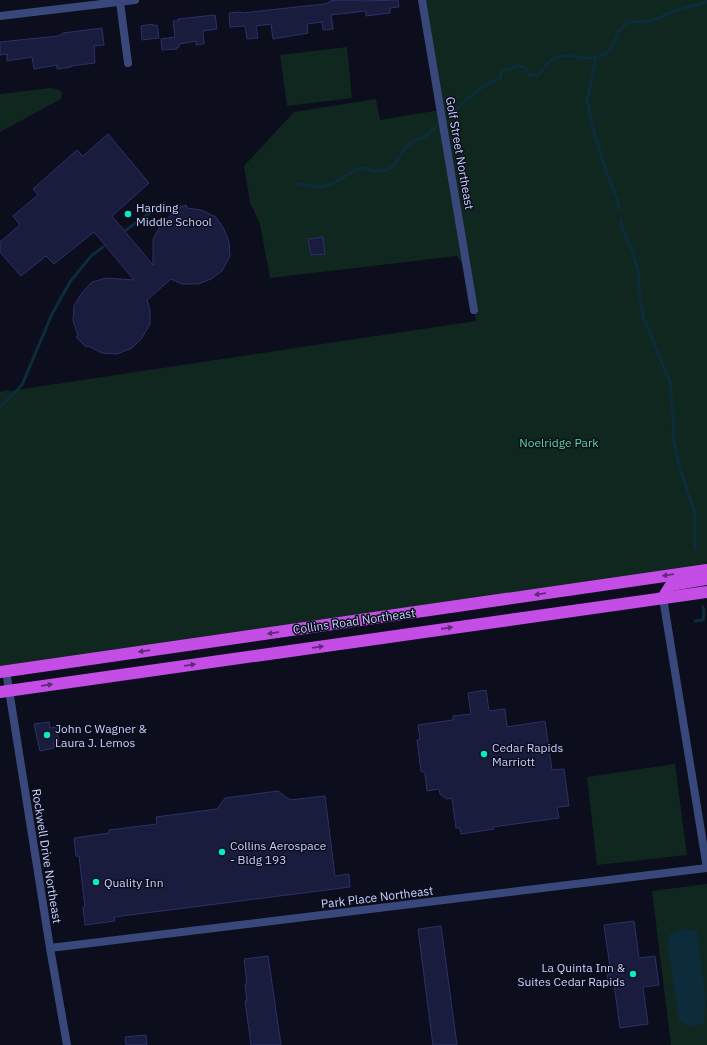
<svg xmlns="http://www.w3.org/2000/svg" width="707" height="1045" font-family="'IBM Plex Sans',sans-serif">
<style>
.green{fill:#0f271f}
.water{fill:#0c2c3c}
.lines{fill:none;stroke-linecap:round;stroke-linejoin:round}
.stream{stroke:#0c2c3c;stroke-width:3}
.building{fill:#191c3d;stroke:#2b3069}
.minor{stroke:#38487b;stroke-width:8}
.trunk{stroke:#c44de6;stroke-width:12}
.oneway{fill:#5f2a77}
.poi-dot{fill:#06edc3;stroke:#0c0e1d;stroke-width:1.5}
.labels{text-anchor:middle;dominant-baseline:central;stroke-width:3;stroke-linejoin:round;paint-order:stroke}
.street-label{font-size:12px;fill:#c9d2fe;stroke:#0c0e1d}
.poi-label{font-size:12px;fill:#c9d2fe;stroke:#0c0e1d;text-anchor:start}
.park-label{font-size:12px;fill:#58db95;stroke:#0c0e1d}
</style>
<rect width="100%" height="100%" fill="#0c0e1d"/>
<g class="green">
<polygon points="422,0 707,0 707,570 0,672 0,392 7,390 9,391 476,321 468,274 457,256 270,278 260,224 250,203 244,166 294,112 376,99 380,120 440,110"/>
<polygon points="347,47 352,98 287,106 280,55"/>
<polygon points="51,88 59,90 62,93 61,99 0,132 0,94"/>
<polygon points="675,764 687,855 597,865 587,777"/>
<polygon points="707,884 707,1045 671,1045 652,891"/>
</g>
<polygon class="water" points="686,929 697,931 706,998 704,1023 691,1027 679,1020 668,947 670,934"/>
<g class="lines">
<g class="stream">
<polyline points="596,57 587,101 593,128 604,165 618,202 619,209"/>
<path d="M450,116C465,102 480,84 500,79L502,70L519,66L526,68L530,76L538,75L550,61L560,56L571,55L581,58H594L607,53L614,44L618,32L628,22L651,21L677,10L707,2"/>
<polyline points="298,184 319,187 332,184 359,168 368,169 375,172 387,170 394,165 404,149 413,141 425,137 437,126"/>
<polyline points="621,219 622,228 633,252 638,272 640,300 644,319 670,382 672,400 674,443 680,469 695,514 695,549"/>
<polyline points="126,230 164,203"/>
<polyline points="0,407 22,385 52,314 70,282 91,256 103,247"/>
<polyline points="695,621 703,620 704,613 703,607"/>
</g>
</g>
<g class="building">
<polygon points="335,0 362,0 362,1 398,0 399,7 390,8 390,13 366,16 366,11 331,15 333,29 323,30 322,22 307,24 308,33 273,39 271,24 256,26 258,38 247,39 245,26 230,27 229,13 241,12 242,13 324,4 330,2 330,1"/>
<polygon points="215,15 217,29 203,31 204,44 196,45 196,41 179,44 179,47 177,47 177,49 162,50 161,39 175,37 173,21 178,21 178,19"/>
<polygon points="153,24 153,26 157,25 159,38 142,40 141,26"/>
<polygon points="102,28 104,45 94,46 95,63 71,66 71,67 57,69 57,65 34,69 32,57 7,61 7,54 0,55 0,42 58,36 63,34 63,33"/>
<polygon points="108,134 149,183 112,216 153,265 153,239 161,225 173,213 172,210 186,205 187,208 201,210 216,217 224,229 229,242 230,256 222,271 211,279 198,284 182,284 171,279 147,300 150,310 150,324 142,338 132,348 117,354 102,353 88,346 86,347 76,337 78,335 73,321 74,306 81,294 92,282 106,278 134,280 94,232 54,264 46,256 21,276 0,252 0,242 20,225 13,216 38,195 33,189 77,150 83,156"/>
<polygon points="323,237 325,254 311,255 308,239"/>
<polygon points="486,690 489,711 505,709 507,727 545,721 552,770 564,769 569,806 557,807 559,818 493,827 494,829 461,834 460,828 456,828 452,798 447,799 440,794 439,789 427,791 425,773 421,771 417,740 420,739 418,725 453,720 453,716 471,714 468,693"/>
<polygon points="49,722 50,728 56,727 59,741 53,742 54,748 40,751 34,724"/>
<polygon points="278,791 290,800 325,796 335,876 349,874 350,887 114,917 115,921 85,925 83,907 85,907 79,856 76,856 74,838 109,833 109,830 157,824 156,817 217,809 225,798"/>
<polygon points="634,921 639,958 655,956 659,985 643,987 648,1024 620,1028 614,984 608,985 607,974 611,974 604,925"/>
<polygon points="441,926 457,1045 433,1045 418,929"/>
<polygon points="268,956 281,1045 251,1045 245,1001 247,1001 245,984 247,984 244,959"/>
<polygon points="146,1035 147,1045 126,1045 125,1037"/>
</g>
<g class="lines">
<g class="minor">
<polyline points="422,0 474,310"/>
<polyline points="120,2 128,63"/>
<polyline points="0,16 135,0"/>
<polyline points="663,598 707,868"/>
<polyline points="6,671 50,948 67,1045"/>
<polyline points="50,948 707,868"/>
</g>
<g class="trunk">
<polyline points="663,598 671,585 707,579"/>
<polyline points="0,672 707,570"/>
<polyline points="0,692 707,592"/>
</g>
</g>
<defs><path id="oneway-solid" d="M-6-.8H1V-3.2L6.5 0L1 3.2V.8H-6Z"/></defs>
<g class="oneway">
<use href="#oneway-solid" transform="translate(668 575) rotate(172)"/>
<use href="#oneway-solid" transform="translate(540 594) rotate(172)"/>
<use href="#oneway-solid" transform="translate(447 628) rotate(-8)"/>
<use href="#oneway-solid" transform="translate(273 633) rotate(172)"/>
<use href="#oneway-solid" transform="translate(318 647) rotate(-8)"/>
<use href="#oneway-solid" transform="translate(144 651) rotate(172)"/>
<use href="#oneway-solid" transform="translate(190 665) rotate(-8)"/>
<use href="#oneway-solid" transform="translate(47 685) rotate(-8)"/>
</g>
<g class="poi-dot">
<circle cx="128" cy="214" r="4"/>
<circle cx="47" cy="735" r="4"/>
<circle cx="484" cy="754" r="4"/>
<circle cx="222" cy="852" r="4"/>
<circle cx="96" cy="882" r="4"/>
<circle cx="633" cy="974" r="4"/>
</g>
<g class="labels">
<g class="street-label">
<text transform="translate(460 153) rotate(80)">Golf Street Northeast</text>
<text transform="translate(354 621) rotate(-8)">Collins Road Northeast</text>
<text transform="translate(47 856) rotate(81)">Rockwell Drive Northeast</text>
<text transform="translate(377 897) rotate(-7)">Park Place Northeast</text>
</g>
<g class="poi-label">
<text x="136" y="207">Harding<tspan x="136" dy="14">Middle School</tspan></text>
<text x="55" y="728">John C Wagner &amp;<tspan x="55" dy="14">Laura J. Lemos</tspan></text>
<text x="492" y="747">Cedar Rapids<tspan x="492" dy="14">Marriott</tspan></text>
<text x="230" y="845">Collins Aerospace<tspan x="230" dy="14">- Bldg 193</tspan></text>
<text x="104" y="882">Quality Inn</text>
<text x="625" y="967" text-anchor="end">La Quinta Inn &amp;<tspan x="625" dy="14">Suites Cedar Rapids</tspan></text>
</g>
<g class="park-label">
<text x="559" y="442">Noelridge Park</text>
</g>
</g>
</svg>
